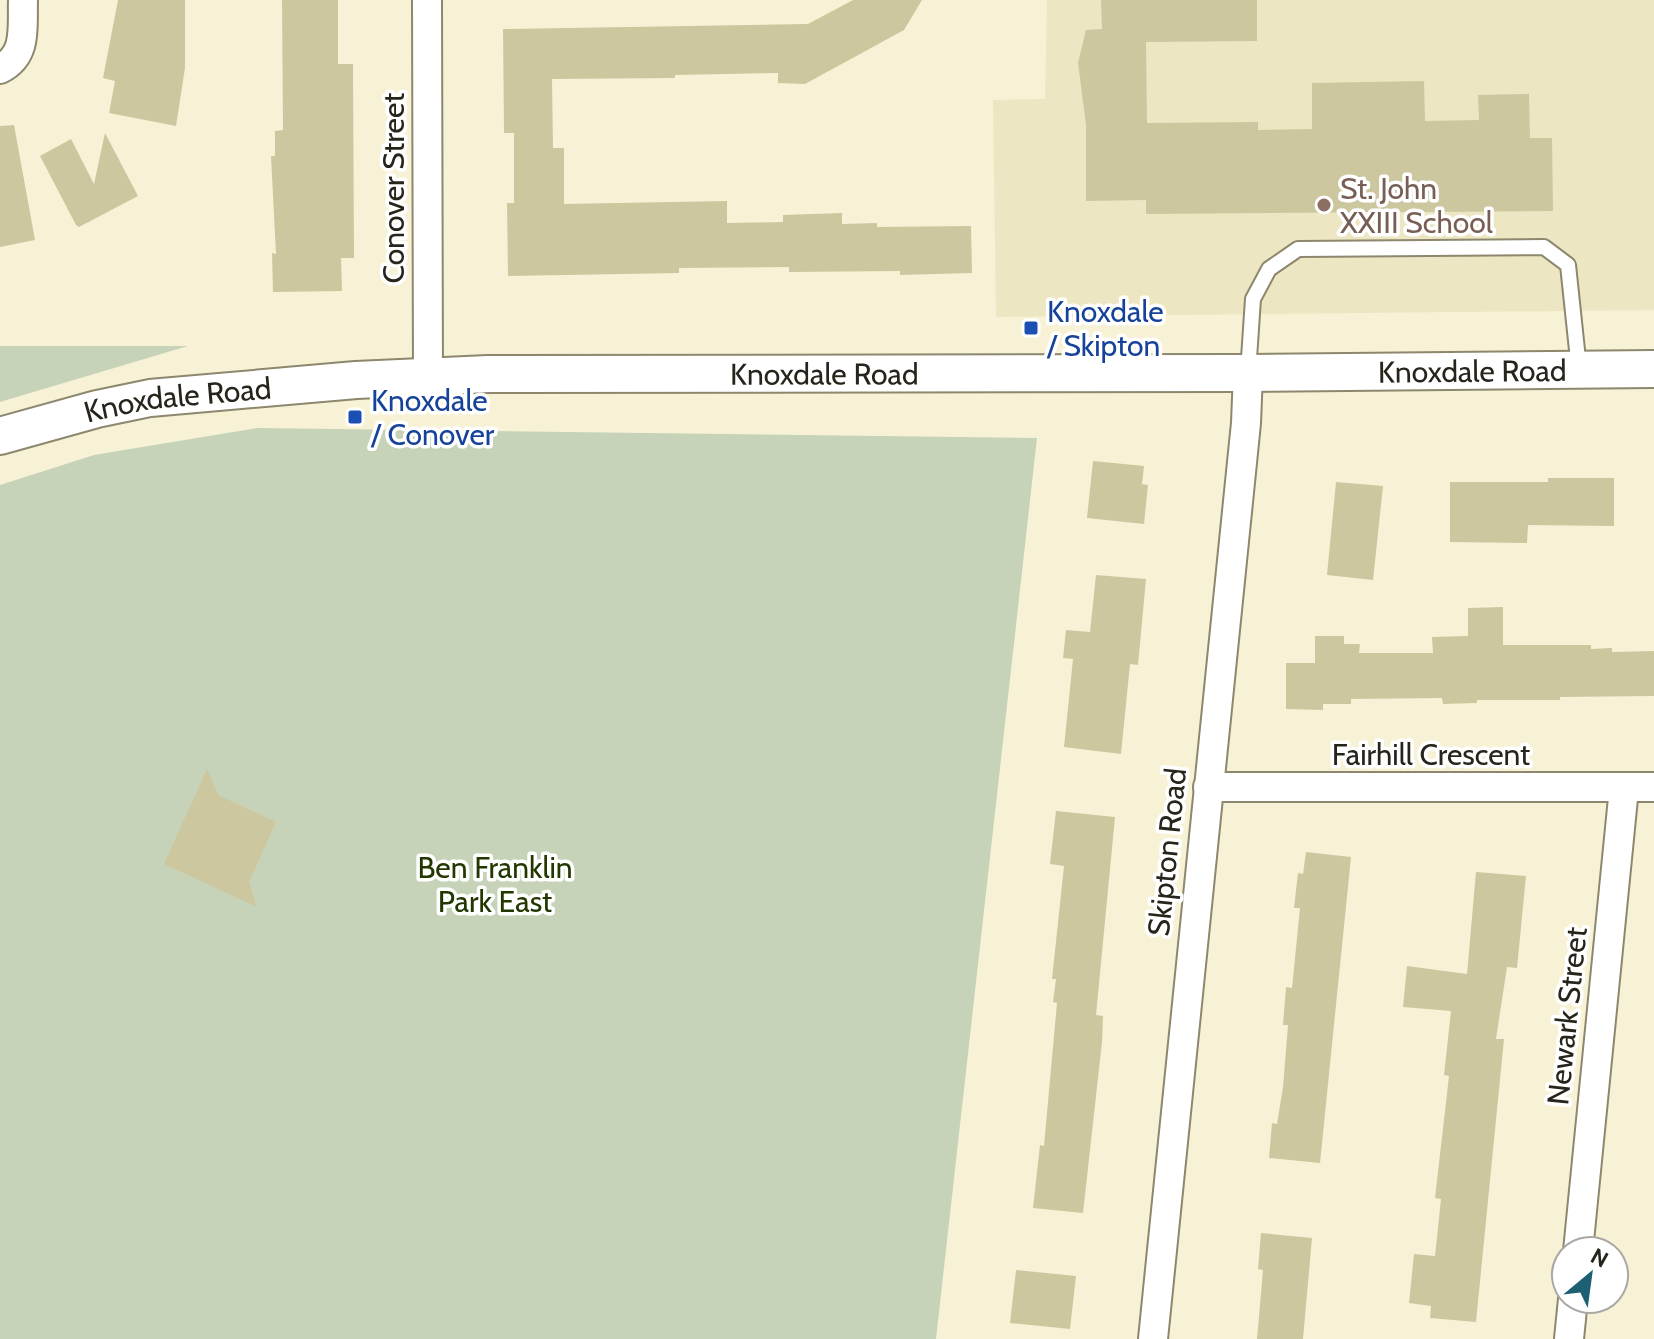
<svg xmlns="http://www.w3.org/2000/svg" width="1654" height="1339" font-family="Cabin,sans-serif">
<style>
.built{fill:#ece6c2}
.green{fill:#c6d3b8}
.building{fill:#cdc79f}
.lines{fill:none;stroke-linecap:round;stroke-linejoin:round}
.service-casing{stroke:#8c876d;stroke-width:18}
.minor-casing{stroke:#8c876d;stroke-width:32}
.tertiary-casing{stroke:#8c876d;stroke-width:40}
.service{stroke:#fff;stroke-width:14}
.minor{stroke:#fff;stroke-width:28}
.tertiary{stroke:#fff;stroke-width:36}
.education-dot{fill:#8d6e63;stroke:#fff;stroke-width:3}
.transit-dot{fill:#1a4fb4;stroke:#fff;stroke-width:3}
.labels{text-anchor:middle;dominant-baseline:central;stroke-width:7;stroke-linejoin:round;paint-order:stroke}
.street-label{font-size:30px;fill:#27251b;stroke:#fff}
.education-label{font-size:30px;fill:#785e54;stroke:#fff;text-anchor:start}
.transit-label{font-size:30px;fill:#164399;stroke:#fff;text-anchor:start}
.park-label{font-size:30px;fill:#233700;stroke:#fff}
</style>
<rect width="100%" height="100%" fill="#f7f2d5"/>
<polygon class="built" points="1047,0 1654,0 1654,310 996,317 993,100 1045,99"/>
<g class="green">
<polygon points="0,346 188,346 0,402"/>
<polygon points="257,428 1037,438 936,1339 0,1339 0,485 94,455"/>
</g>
<g class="building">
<polygon points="118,0 185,0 185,68 176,126 109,113 115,81 103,78"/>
<polygon points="282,0 338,0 338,64 353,64 354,258 341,258 342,291 273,292 272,253 276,254 271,156 275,156 275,131 283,130"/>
<polygon points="853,0 922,0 904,30 805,84 778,83 778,73 675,75 675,78 552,79 553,148 564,148 564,204 727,201 727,223 783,222 783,215 842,213 842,224 877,223 877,227 971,226 972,273 900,275 900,271 789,272 789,267 679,268 679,273 508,276 507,203 514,203 514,133 504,133 503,29 808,24"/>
<polygon points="1101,0 1257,0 1257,41 1146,42 1147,123 1258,122 1258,130 1312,129 1312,83 1424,81 1425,121 1479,120 1478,95 1529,94 1530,138 1552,138 1553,211 1146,214 1146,200 1086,201 1086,125 1078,63 1086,30 1102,29"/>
<polygon points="14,125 35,240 0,247 0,126"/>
<polygon points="105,133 138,196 79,227 76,225 40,156 71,139 94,184"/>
<polygon points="1093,461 1144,466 1142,484 1148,485 1144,524 1087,518"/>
<polygon points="1548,478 1614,478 1614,526 1528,525 1527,543 1450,542 1450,482 1548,482"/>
<polygon points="1336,482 1383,486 1373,580 1327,575"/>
<polygon points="1096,575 1146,579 1138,665 1130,664 1121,754 1064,747 1073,659 1063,658 1066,630 1090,632"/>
<polygon points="1503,607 1503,645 1591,645 1591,649 1612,648 1612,652 1654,651 1654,696 1560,697 1560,700 1477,700 1477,703 1443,704 1442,698 1351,699 1351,704 1323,704 1323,710 1286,709 1286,663 1315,663 1315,636 1344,636 1344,644 1360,644 1359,653 1433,653 1432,637 1468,636 1468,608"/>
<polygon points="207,769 218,795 276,822 249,882 257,907 164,864"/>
<polygon points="1056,811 1115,817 1096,1015 1103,1016 1102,1042 1083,1213 1033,1208 1040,1145 1044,1146 1057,1003 1053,1002 1056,979 1052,979 1064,866 1050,864"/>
<polygon points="1306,852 1351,857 1320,1163 1269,1158 1272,1123 1277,1124 1283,1087 1288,1025 1283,1025 1286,987 1292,988 1300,908 1294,908 1298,873 1303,874"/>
<polygon points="1476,872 1526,876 1517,968 1507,967 1496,1039 1504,1039 1476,1322 1430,1318 1431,1306 1409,1303 1414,1254 1435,1256 1441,1199 1435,1198 1449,1076 1444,1075 1451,1011 1403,1007 1407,966 1467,974"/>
<polygon points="1261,1233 1312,1238 1303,1339 1257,1339 1263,1270 1258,1269"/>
<polygon points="1016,1270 1076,1276 1070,1329 1010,1323"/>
</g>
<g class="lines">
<defs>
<polyline id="service" points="1248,373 1253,299 1269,269 1298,249 1544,247 1568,265 1579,369"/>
<g id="minor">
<polyline points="427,0 428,377"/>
<path d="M0,69C28,55 22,27 23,0"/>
<polyline points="1208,787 1654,787"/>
<polyline points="1578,1251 1624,788"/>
<polyline points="1153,1339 1246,423 1248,373"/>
<polyline points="1569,1339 1573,1299"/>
</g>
<g id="tertiary">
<path id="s1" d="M0,436L97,409L150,398L356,380L488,374L1248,373L1654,369"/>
</g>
</defs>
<use href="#service" class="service-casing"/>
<use href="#minor" class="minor-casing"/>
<use href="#tertiary" class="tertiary-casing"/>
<use href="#service" class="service"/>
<use href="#minor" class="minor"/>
<use href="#tertiary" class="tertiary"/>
</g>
<circle class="education-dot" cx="1324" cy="205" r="8"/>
<g class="transit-dot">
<rect x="1023" y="320" width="16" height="16" rx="4"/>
<rect x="347" y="409" width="16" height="16" rx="4"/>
</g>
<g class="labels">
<g class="street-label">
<text transform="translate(393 188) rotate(-90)">Conover Street</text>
<text stroke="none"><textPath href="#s1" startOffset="1478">Knoxdale Road</textPath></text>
<text stroke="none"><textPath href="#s1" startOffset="830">Knoxdale Road</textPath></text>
<text stroke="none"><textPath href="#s1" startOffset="182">Knoxdale Road</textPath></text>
<text x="1431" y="754">Fairhill Crescent</text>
<text transform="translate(1167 852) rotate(-84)">Skipton Road</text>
<text transform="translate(1567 1016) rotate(-84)">Newark Street</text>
</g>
<g class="education-label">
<text x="1340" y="188">St. John<tspan x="1340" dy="34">XXIII School</tspan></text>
</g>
<g class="transit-label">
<text x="1047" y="311">Knoxdale<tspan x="1047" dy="34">/ Skipton</tspan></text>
<text x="371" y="400">Knoxdale<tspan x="371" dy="34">/ Conover</tspan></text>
</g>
<g class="park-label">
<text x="495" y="867">Ben Franklin<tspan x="495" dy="34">Park East</tspan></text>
</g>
</g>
<g transform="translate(1590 1275) rotate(29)"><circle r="38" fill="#ffffff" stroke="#a9a8a4" stroke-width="2"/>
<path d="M0-6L14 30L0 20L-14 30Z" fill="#1d6073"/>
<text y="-12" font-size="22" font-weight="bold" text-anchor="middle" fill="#27251b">N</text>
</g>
</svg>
